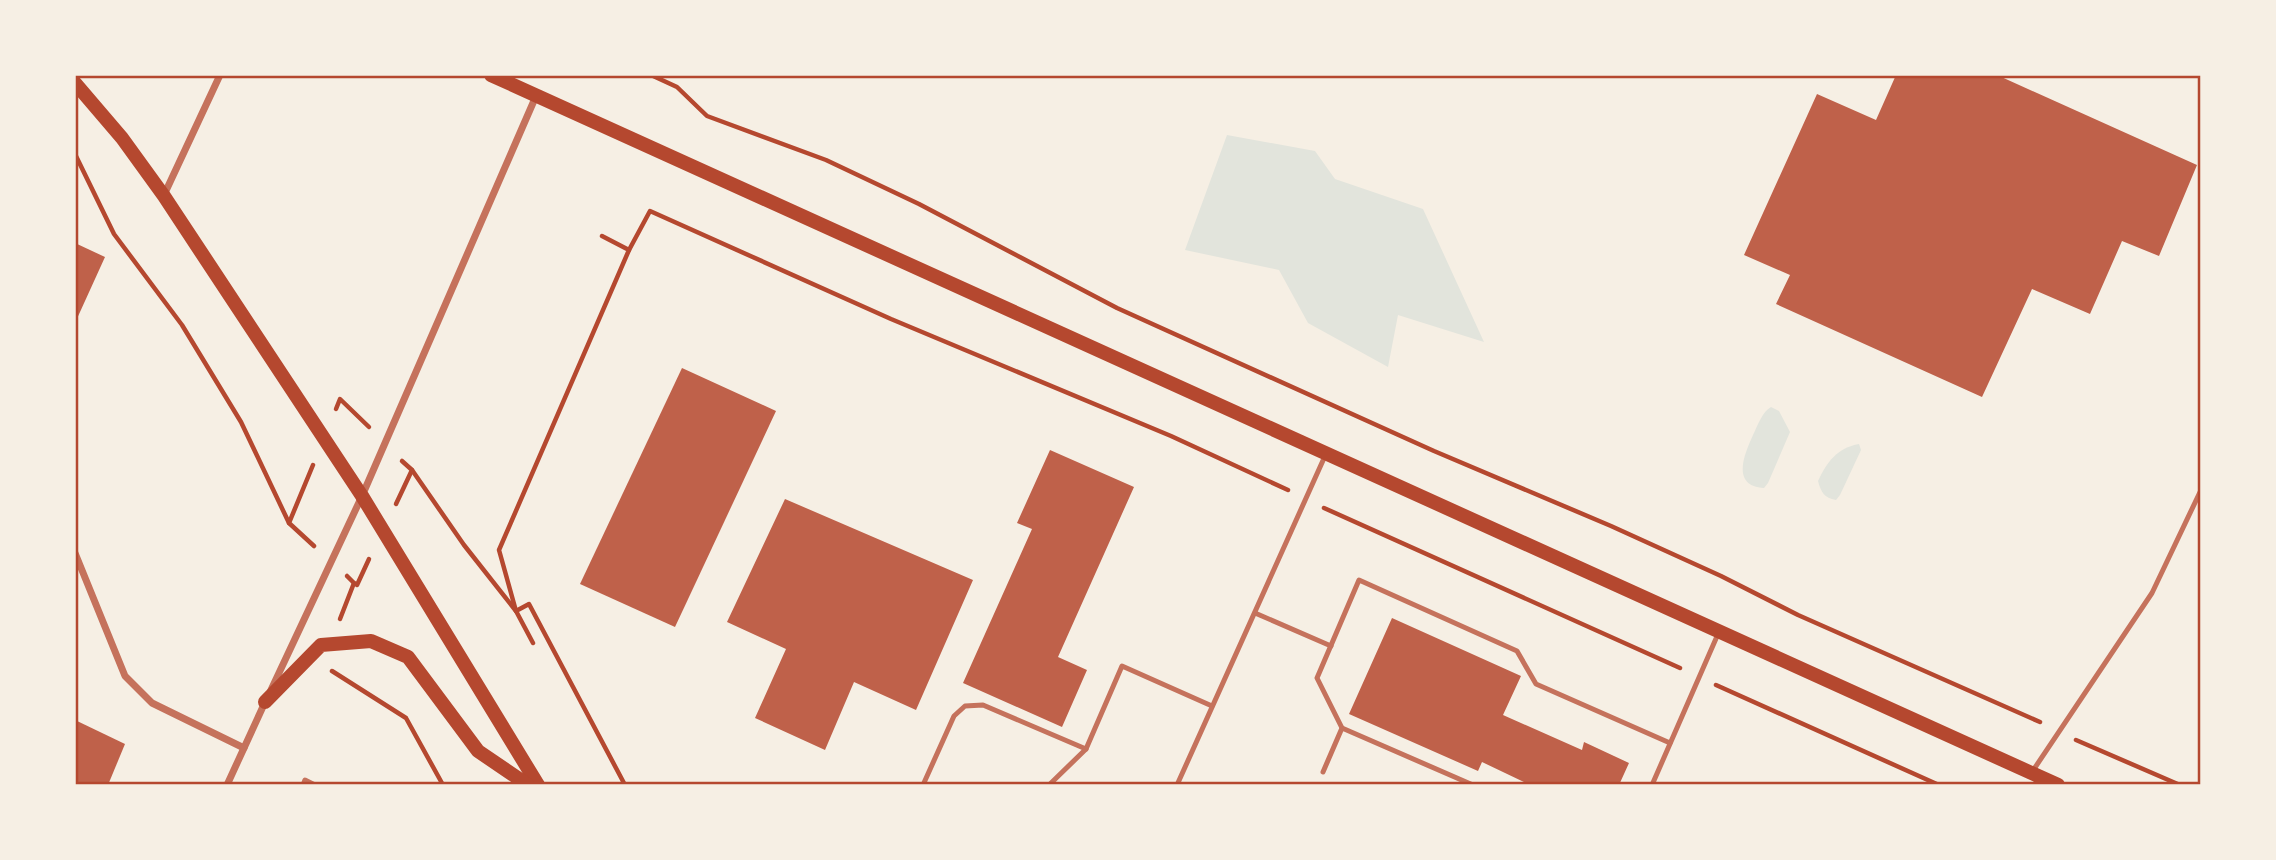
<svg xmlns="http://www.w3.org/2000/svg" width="2276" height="860" font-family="Inter,sans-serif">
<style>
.green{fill:#e2e4dc}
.building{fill:#bf614a}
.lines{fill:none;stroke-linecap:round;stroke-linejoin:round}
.path{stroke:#b5482f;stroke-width:4.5}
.service{stroke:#c5725c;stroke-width:5}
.minor{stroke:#c5725c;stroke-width:7}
.secondary{stroke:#b5482f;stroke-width:14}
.neatline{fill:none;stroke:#b5482f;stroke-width:2.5}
</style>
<rect width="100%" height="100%" fill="#f6efe4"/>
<g class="green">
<polygon points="1227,135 1315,151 1335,179 1423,209 1484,342 1398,315 1388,367 1308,323 1279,270 1185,250"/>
<path d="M1771,407L1779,411L1790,432L1768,483L1764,488C1730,486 1745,453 1753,435C1758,425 1762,412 1771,407Z"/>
<path d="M1859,444L1861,450L1840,495L1836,500C1824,498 1821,492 1818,481C1827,462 1837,448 1859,444Z"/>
</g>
<g class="building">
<polygon points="1896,75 1997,75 2197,165 2159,256 2122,241 2090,314 2032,289 1982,397 1776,304 1790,275 1744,255 1817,94 1876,120"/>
<polygon points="75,243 105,257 75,323"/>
<polygon points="682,368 776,411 675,627 580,584"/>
<polygon points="1050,450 1134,487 1058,657 1087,670 1062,727 963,683 1032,529 1017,523"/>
<polygon points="785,499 973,580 916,710 854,682 825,750 755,718 786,649 727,622"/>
<polygon points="1392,618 1521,676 1503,715 1582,750 1584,742 1629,763 1619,785 1530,785 1482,762 1478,771 1349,714"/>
<polygon points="75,720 125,744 108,785 75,785"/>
</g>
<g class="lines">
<g class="path">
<polyline points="651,75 677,87 707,116 826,160 919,204 1117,308 1434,451 1611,526 1721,576 1798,615 2040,722"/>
<polyline points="75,154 114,234 182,325 241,422 289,523"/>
<polyline points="629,250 650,211 891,319 1171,436 1288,490"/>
<polyline points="336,409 340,399 369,427"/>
<polyline points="313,465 289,523 314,546"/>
<polyline points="412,470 464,545 516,611 533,643"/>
<polyline points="396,504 412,470 402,461"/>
<polyline points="1324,508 1680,668"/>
<polyline points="347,576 354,583"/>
<polyline points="516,611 499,550 629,250 602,236"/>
<polyline points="516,611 529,604 625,785"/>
<polyline points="340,619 354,583 357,585 369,559"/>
<polyline points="332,671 406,718 443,785"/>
<polyline points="1716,685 1939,785"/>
<polyline points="2076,740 2180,785"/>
</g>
<g class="service">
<polyline points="1255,613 1331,646"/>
<polyline points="1342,728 1473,785"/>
<polyline points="1323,772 1342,728 1317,678 1359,580 1517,651 1536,684 1670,743"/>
<polyline points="2032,772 2152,593 2201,490"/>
<polyline points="303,785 305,780 315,785"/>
<polyline points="923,785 954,716 965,706 983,705 1086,749"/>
<polyline points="1049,785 1086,749 1122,666 1212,706"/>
<polyline points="1177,785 1325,456"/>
<polyline points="1652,785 1718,634"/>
</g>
<g class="minor">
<polyline points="164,195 220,75"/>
<polyline points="75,553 125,676 152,703 244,748"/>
<polyline points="271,690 362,496 536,96"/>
<polyline points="227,785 266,700"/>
</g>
<g class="secondary">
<polyline points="491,75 2058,785"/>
<polyline points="75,83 122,138 164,196 362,496 538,785"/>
<polyline points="265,702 321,645 371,641 408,657 478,751 528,785"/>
</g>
</g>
<rect width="2276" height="860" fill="none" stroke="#f6efe4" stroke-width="154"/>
<rect x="77" y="77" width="2122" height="706" class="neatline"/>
</svg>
